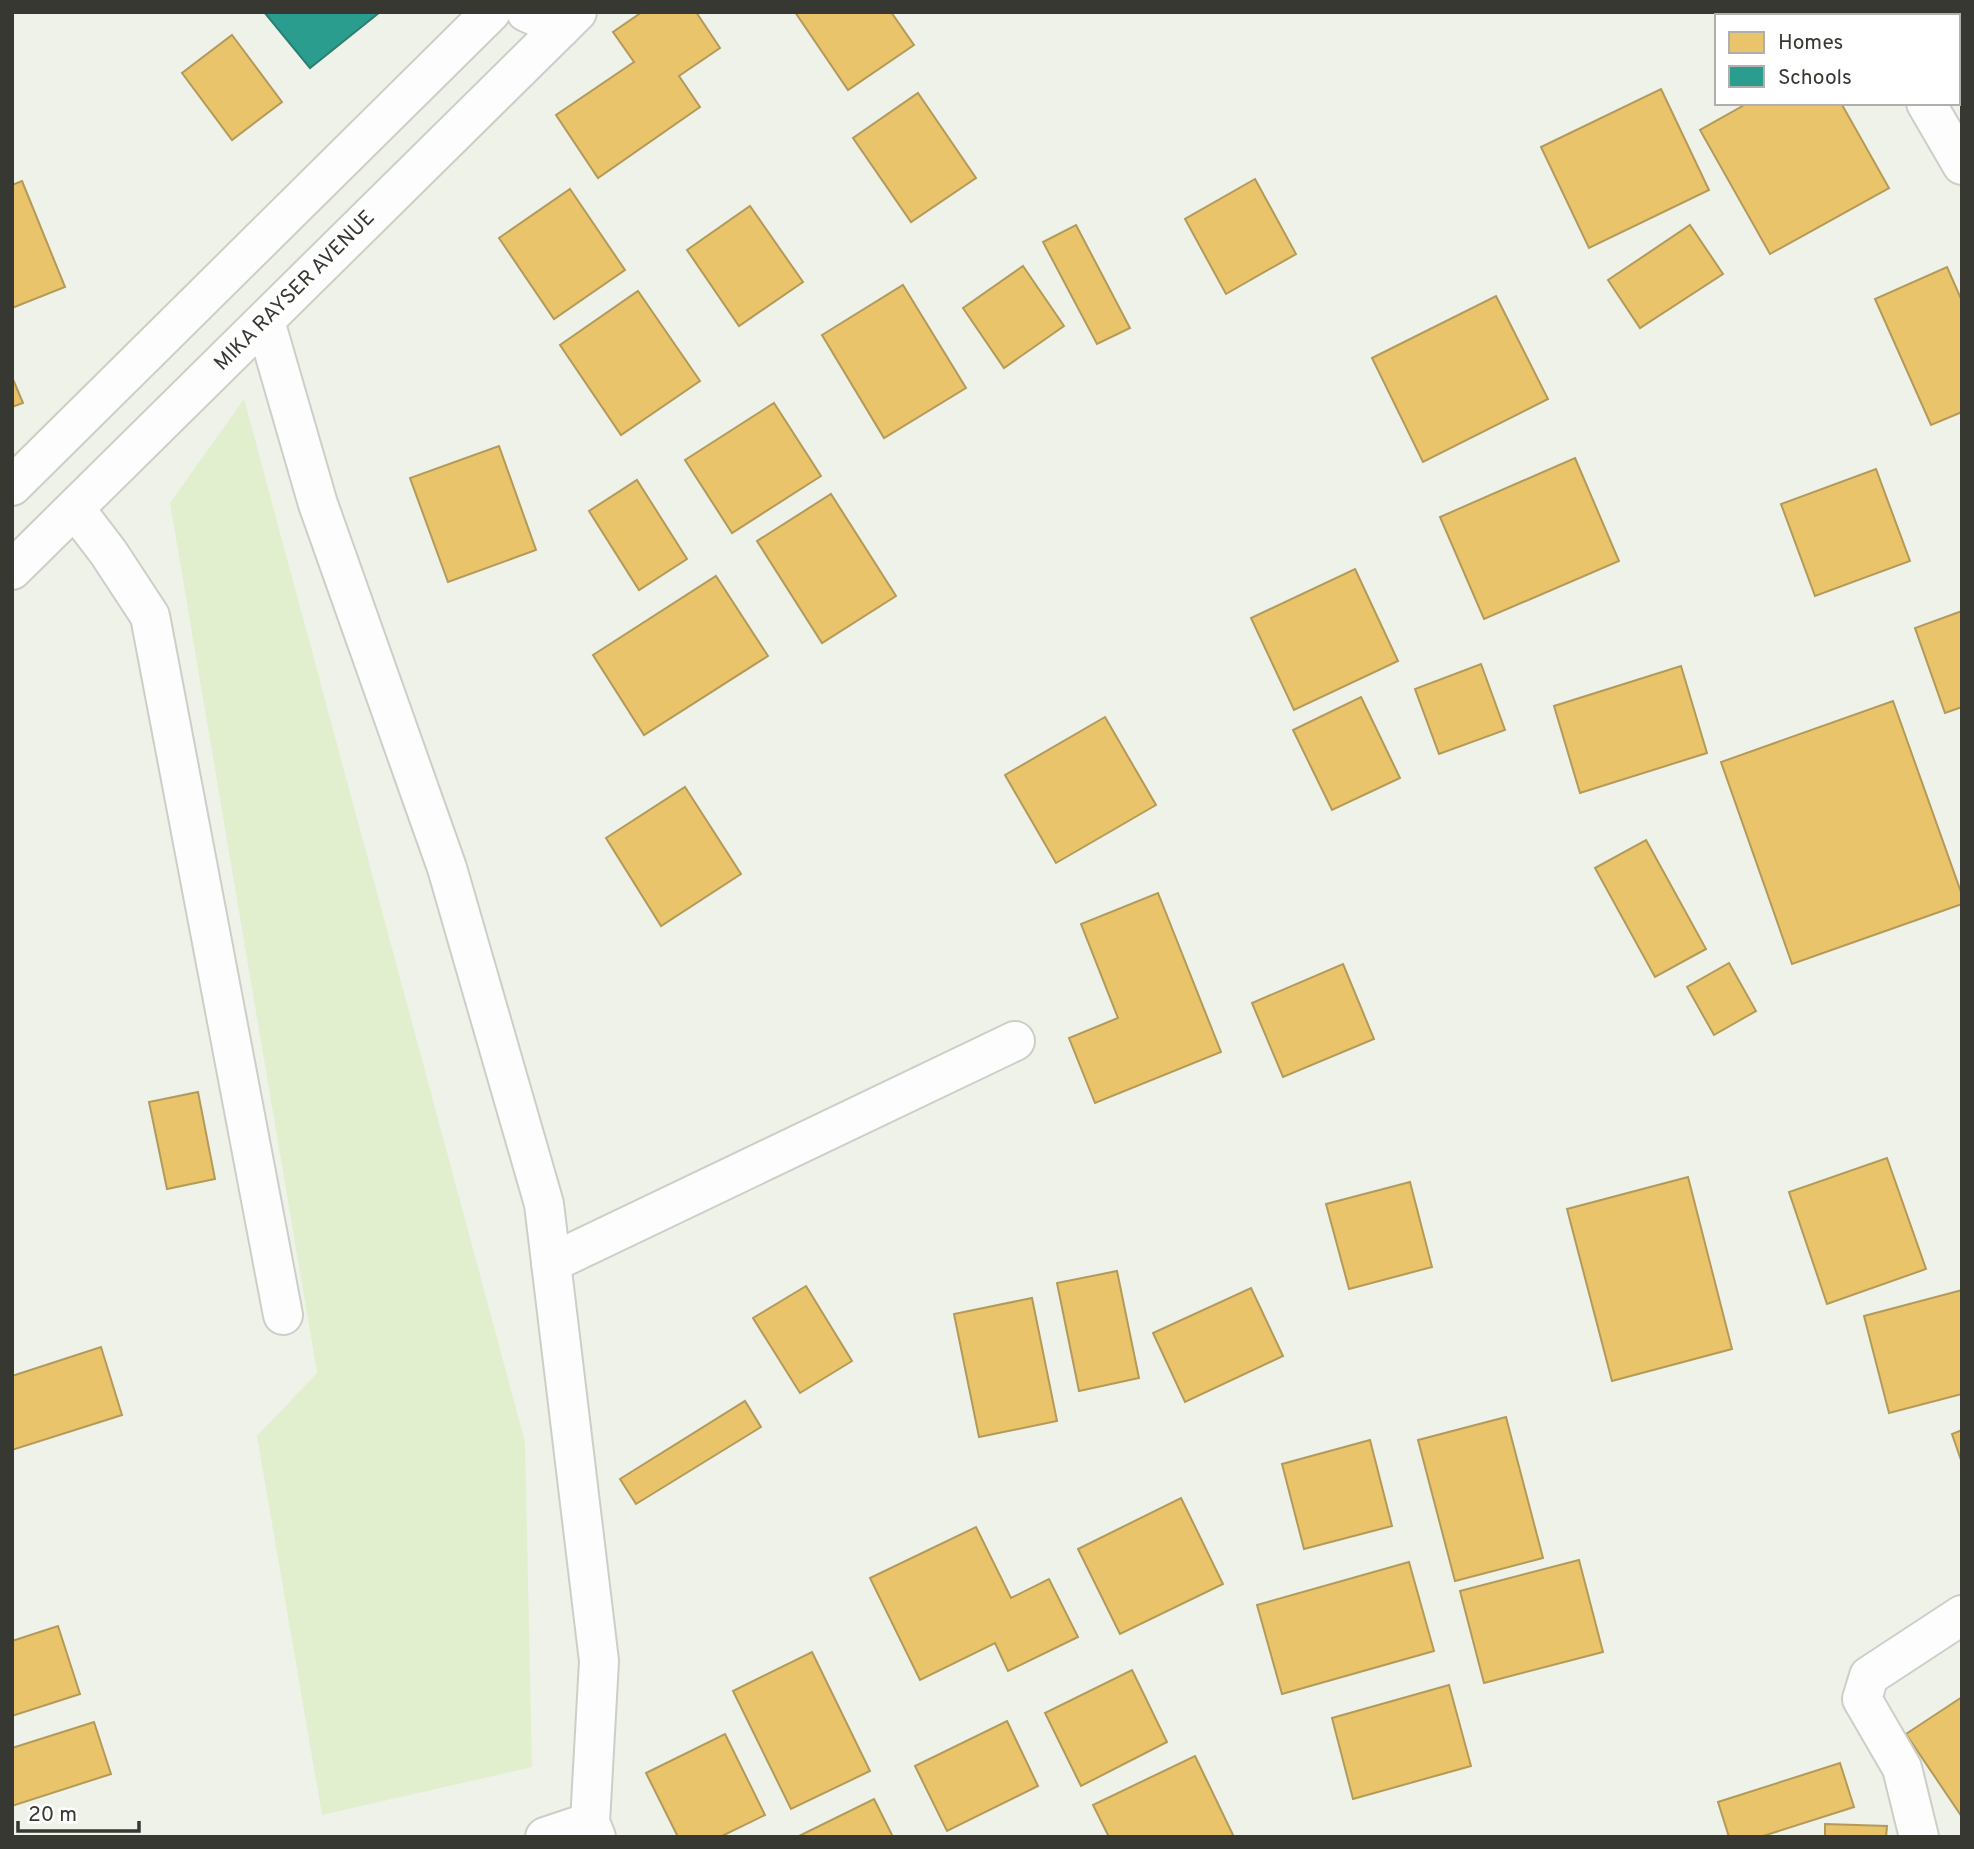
<svg xmlns="http://www.w3.org/2000/svg" width="1974" height="1849" font-family="Overpass,sans-serif">
<style>
.green{fill:#e2efce}
.homes{fill:#e9c46a;stroke:#b39a59;stroke-width:2}
.schools{fill:#2a9d8f;stroke:#2e7f73;stroke-width:2}
.lines{fill:none;stroke-linecap:round;stroke-linejoin:round}
.minor-casing{stroke:#cccfc7;stroke-width:42}
.minor{stroke:#fcfdfc;stroke-width:38}
.labels{text-anchor:middle;dominant-baseline:central;stroke-width:7;stroke-linejoin:round;paint-order:stroke}
.street-label{font-size:21px;fill:#363831;stroke:#fff}
</style>
<rect width="100%" height="100%" fill="#eef2e9"/>
<polygon class="green" points="244,399 525,1442 532,1767 322,1815 257,1436 317,1373 170,503"/>
<g class="homes">
<polygon points="642,12 696,12 720,48 679,76 700,107 598,178 556,115 634,62 613,32"/>
<polygon points="795,12 891,12 914,45 848,90"/>
<polygon points="232,35 282,102 232,140 182,73"/>
<polygon points="1661,89 1709,190 1589,248 1541,147"/>
<polygon points="918,93 976,178 911,222 853,138"/>
<polygon points="1748,103 1841,103 1889,188 1770,254 1700,130"/>
<polygon points="1255,179 1296,254 1226,294 1185,219"/>
<polygon points="22,181 65,287 12,308 12,185"/>
<polygon points="570,189 625,270 554,319 499,238"/>
<polygon points="750,206 803,282 739,326 687,250"/>
<polygon points="1076,225 1130,328 1097,344 1043,242"/>
<polygon points="1690,225 1723,274 1640,328 1608,280"/>
<polygon points="1023,266 1064,326 1004,368 963,308"/>
<polygon points="1947,267 1962,301 1962,412 1931,425 1875,299"/>
<polygon points="903,285 966,388 884,438 822,335"/>
<polygon points="638,291 700,381 621,435 560,345"/>
<polygon points="1496,296 1548,399 1423,462 1372,358"/>
<polygon points="12,377 23,403 12,407"/>
<polygon points="774,403 821,476 732,533 685,460"/>
<polygon points="499,446 536,550 448,582 410,478"/>
<polygon points="1575,458 1619,561 1484,619 1440,517"/>
<polygon points="1876,469 1910,561 1815,596 1781,504"/>
<polygon points="637,480 687,559 639,590 589,511"/>
<polygon points="831,494 896,596 822,643 757,541"/>
<polygon points="1355,569 1398,661 1294,710 1251,618"/>
<polygon points="716,576 768,656 644,735 593,655"/>
<polygon points="1962,611 1962,707 1945,713 1915,628"/>
<polygon points="1481,664 1505,730 1439,754 1415,689"/>
<polygon points="1681,666 1707,753 1580,793 1554,706"/>
<polygon points="1361,697 1400,778 1332,810 1293,730"/>
<polygon points="1893,701 1962,895 1962,904 1792,964 1721,762"/>
<polygon points="1105,717 1156,805 1056,863 1005,775"/>
<polygon points="685,787 741,874 661,926 606,838"/>
<polygon points="1646,840 1706,949 1655,977 1595,868"/>
<polygon points="1158,893 1221,1052 1095,1103 1069,1038 1118,1018 1081,924"/>
<polygon points="1729,963 1756,1011 1714,1035 1687,987"/>
<polygon points="1343,964 1374,1039 1283,1077 1252,1003"/>
<polygon points="198,1092 215,1179 167,1189 149,1102"/>
<polygon points="1887,1158 1926,1269 1827,1304 1789,1192"/>
<polygon points="1688,1177 1732,1349 1612,1381 1567,1209"/>
<polygon points="1410,1182 1432,1267 1349,1289 1326,1204"/>
<polygon points="1117,1271 1139,1378 1079,1391 1057,1283"/>
<polygon points="806,1286 852,1361 800,1393 753,1318"/>
<polygon points="1251,1288 1283,1356 1185,1402 1153,1333"/>
<polygon points="1962,1290 1962,1394 1889,1413 1864,1316"/>
<polygon points="1032,1298 1057,1421 979,1437 954,1314"/>
<polygon points="101,1347 122,1415 12,1450 12,1376"/>
<polygon points="745,1401 761,1427 636,1504 620,1479"/>
<polygon points="1506,1417 1543,1558 1455,1581 1418,1440"/>
<polygon points="1962,1430 1962,1463 1952,1434"/>
<polygon points="1370,1440 1392,1526 1304,1549 1282,1464"/>
<polygon points="1181,1498 1223,1584 1120,1634 1078,1549"/>
<polygon points="976,1527 1011,1598 1049,1579 1078,1637 1008,1671 995,1643 920,1680 870,1578"/>
<polygon points="1579,1560 1603,1652 1484,1683 1460,1591"/>
<polygon points="1409,1562 1434,1651 1282,1694 1257,1605"/>
<polygon points="58,1626 80,1694 12,1716 12,1641"/>
<polygon points="812,1652 870,1771 791,1809 733,1691"/>
<polygon points="1132,1670 1167,1742 1081,1786 1045,1713"/>
<polygon points="1449,1685 1471,1766 1353,1799 1332,1718"/>
<polygon points="1962,1697 1962,1817 1906,1734"/>
<polygon points="1007,1721 1038,1786 947,1831 915,1766"/>
<polygon points="94,1722 111,1774 12,1806 12,1748"/>
<polygon points="725,1734 765,1815 720,1837 678,1837 646,1773"/>
<polygon points="1195,1756 1234,1837 1109,1837 1093,1805"/>
<polygon points="1840,1763 1854,1807 1760,1837 1729,1837 1718,1802"/>
<polygon points="874,1799 893,1837 797,1837"/>
<polygon points="1825,1824 1887,1826 1886,1837 1825,1837"/>
</g>
<polygon class="schools" points="264,12 380,12 310,68"/>
<g class="lines">
<defs>
<g id="minor">
<polyline points="526,12 561,28"/>
<polyline points="1874,12 1876,16"/>
<polyline points="1926,103 1962,165"/>
<polyline points="265,321 318,504 447,868 544,1204 599,1661 590,1822 596,1837"/>
<polyline points="12,486 491,12"/>
<polyline points="75,509 108,552 150,616 283,1315"/>
<polyline points="12,570 577,12"/>
<polyline points="551,1263 1015,1041"/>
<polyline points="545,1837 590,1822"/>
<polyline points="1919,1837 1902,1768 1862,1699 1869,1676 1962,1615"/>
</g>
</defs>
<use href="#minor" class="minor-casing"/>
<use href="#minor" class="minor"/>
</g>
<g class="labels">
<g class="street-label">
<text transform="translate(295 291) rotate(-45)">MIKA RAYSER AVENUE</text>
</g>
</g>
<rect width="1974" height="1849" fill="none" stroke="#363831" stroke-width="28"/>
<rect x="1715" y="14" width="245" height="91" fill="#ffffff" stroke="#afafad" stroke-width="2"/>
<rect x="1729" y="32" width="35" height="21" fill="#e9c46a" stroke="#afafad" stroke-width="2"/>
<text x="1778" y="49" font-size="21" fill="#363831">Homes</text>
<rect x="1729" y="66" width="35" height="21" fill="#2a9d8f" stroke="#afafad" stroke-width="2"/>
<text x="1778" y="84" font-size="21" fill="#363831">Schools</text>
<path d="M18 1821v10h121v-10" fill="none" stroke="#363831" stroke-width="3.5"/>
<text x="28" y="1821" font-size="21" fill="#363831" stroke="#ffffff" stroke-width="5" paint-order="stroke">20 m</text>
</svg>
